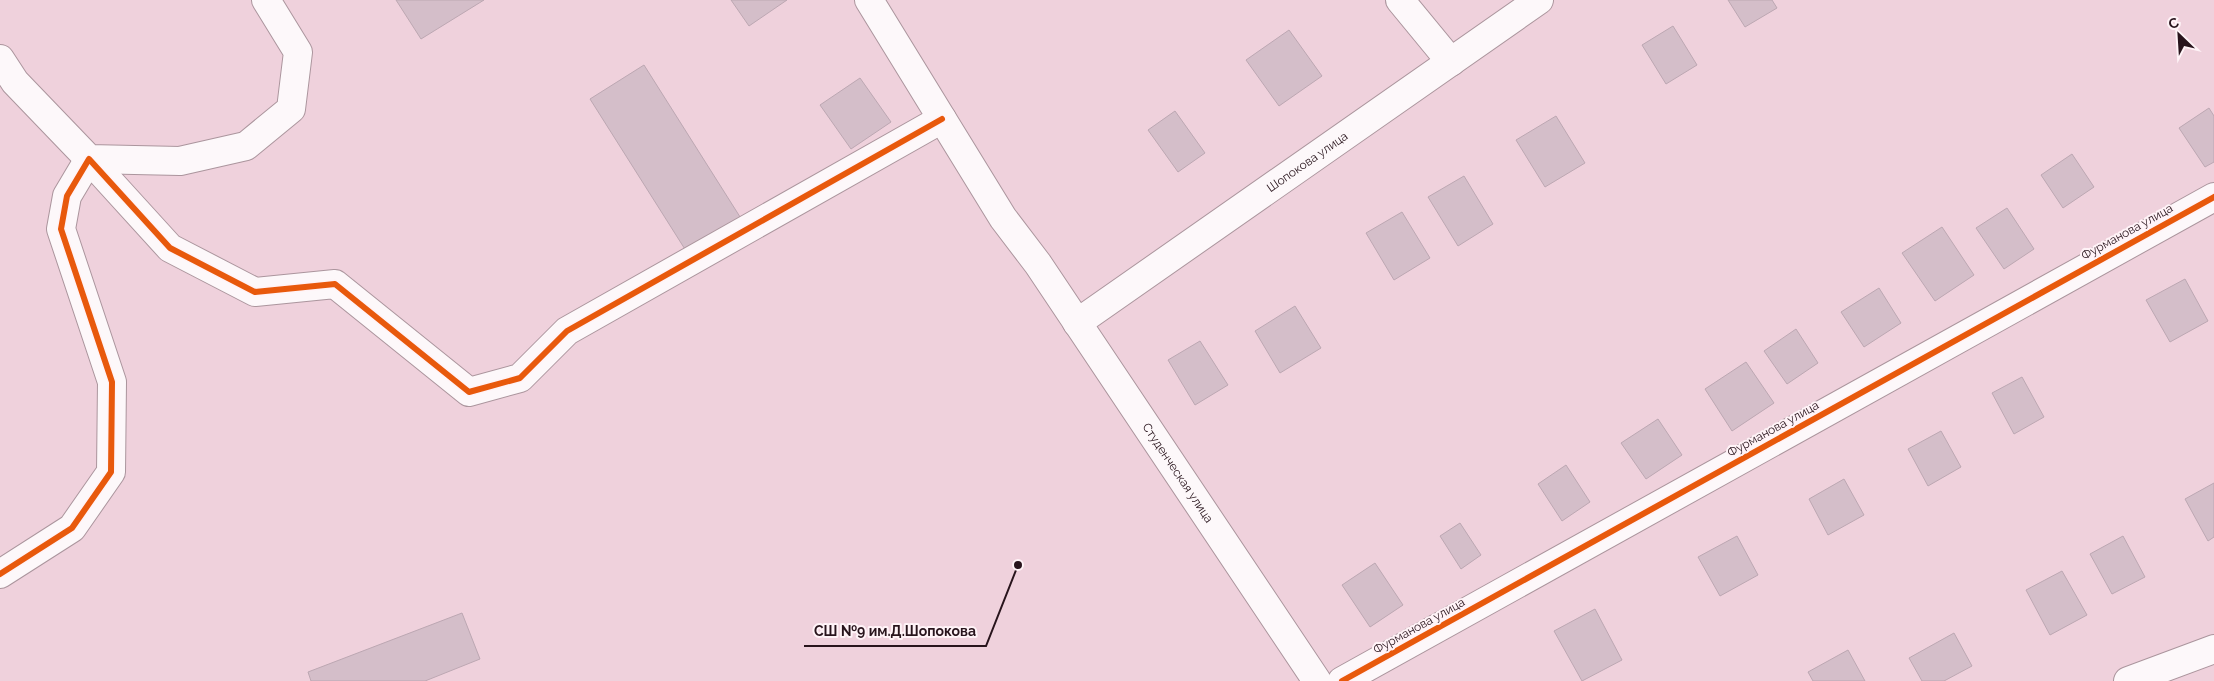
<svg xmlns="http://www.w3.org/2000/svg" width="2214" height="681" font-family="Raleway,sans-serif">
<style>
.building{fill:#d4bec9;stroke:#bca7b2}
.lines{fill:none;stroke-linecap:round;stroke-linejoin:round}
.minor-casing{stroke:#ab959d;stroke-width:30}
.tertiary-casing{stroke:#ab959d;stroke-width:30}
.minor{stroke:#fdf8fa;stroke-width:28}
.tertiary{stroke:#fdf8fa;stroke-width:28}
.cycleway-casing{stroke:#fff3f7;stroke-width:9}
.cycleway{stroke:#e8590c;stroke-width:6}
.labels{text-anchor:middle;dominant-baseline:central;stroke-width:4;stroke-linejoin:round;paint-order:stroke}
.street-label{font-size:12px;fill:#28141c;stroke:#fff3f7}
.leader{fill:none;stroke:#28141c;stroke-width:2}
.callout-dot{fill:#28141c;stroke:#fff3f7;stroke-width:2}
.callout-label{font-size:14px;text-anchor:middle;font-weight:bold;fill:#28141c;stroke:#fff3f7;stroke-width:4;stroke-linejoin:round;paint-order:stroke}
</style>
<rect width="100%" height="100%" fill="#efd1dc"/>
<g class="building">
<polygon points="396,0 484,0 421,39"/>
<polygon points="731,0 787,0 749,26"/>
<polygon points="1728,0 1772,0 1777,8 1745,27"/>
<polygon points="1673,26 1697,65 1666,84 1642,45"/>
<polygon points="1289,30 1322,76 1279,106 1246,60"/>
<polygon points="644,65 742,220 688,254 590,99"/>
<polygon points="860,78 891,122 851,149 820,105"/>
<polygon points="2209,108 2214,116 2214,162 2205,167 2179,128"/>
<polygon points="1175,111 1205,153 1178,172 1148,130"/>
<polygon points="1556,116 1585,163 1545,187 1516,140"/>
<polygon points="2072,154 2094,187 2063,208 2041,175"/>
<polygon points="1464,176 1493,224 1458,246 1428,197"/>
<polygon points="2007,208 2034,249 2004,269 1976,228"/>
<polygon points="1402,212 1430,258 1394,280 1366,233"/>
<polygon points="1942,227 1974,275 1935,301 1902,253"/>
<polygon points="2185,279 2208,321 2170,342 2146,300"/>
<polygon points="1879,288 1901,323 1864,347 1841,312"/>
<polygon points="1295,306 1321,348 1280,373 1255,331"/>
<polygon points="1796,329 1818,363 1787,384 1764,351"/>
<polygon points="1200,341 1228,385 1195,405 1168,360"/>
<polygon points="1746,362 1774,403 1732,431 1705,389"/>
<polygon points="2022,377 2044,417 2014,434 1992,393"/>
<polygon points="1658,419 1682,455 1646,479 1621,443"/>
<polygon points="1941,431 1961,467 1928,486 1908,449"/>
<polygon points="1566,465 1590,502 1562,521 1538,484"/>
<polygon points="1844,479 1864,515 1828,535 1809,499"/>
<polygon points="2214,483 2214,537 2208,541 2185,499"/>
<polygon points="1460,523 1481,555 1461,569 1440,536"/>
<polygon points="1737,536 1758,575 1720,596 1698,557"/>
<polygon points="2123,536 2145,577 2112,594 2090,554"/>
<polygon points="1375,563 1403,605 1370,627 1342,585"/>
<polygon points="2062,571 2087,615 2050,635 2026,590"/>
<polygon points="1595,609 1622,660 1582,681 1554,631"/>
<polygon points="462,613 480,659 425,681 311,681 308,672"/>
<polygon points="1954,633 1972,666 1944,681 1922,681 1909,658"/>
<polygon points="1848,650 1865,681 1813,681 1808,672"/>
</g>
<g class="lines">
<defs>
<g id="minor">
<path id="s1" d="M869,0L1003,218L1038,264L1317,681"/>
<polyline points="1400,0 1451,62"/>
<polyline points="0,59 15,82 89,159 180,161 246,146 291,109 298,52 266,0"/>
<polyline points="0,574 72,528 111,472 112,382 61,229 67,196 89,159 170,248 255,292 335,284 469,392 520,378 567,331 942,119"/>
<polyline points="1342,681 2214,197"/>
<polyline points="2128,681 2214,649"/>
</g>
<g id="tertiary">
<path id="s2" d="M1077,323L1539,0"/>
</g>
</defs>
<use href="#minor" class="minor-casing"/>
<use href="#tertiary" class="tertiary-casing"/>
<use href="#minor" class="minor"/>
<use href="#tertiary" class="tertiary"/>
<defs>
<g id="cycleway">
<polyline points="0,574 72,528 111,472 112,382 61,229 67,196 89,159 170,248 255,292 335,284 469,392 520,378 567,331 942,119"/>
<polyline points="1342,681 2214,197"/>
</g>
</defs>
<use href="#cycleway" class="cycleway-casing"/>
<use href="#cycleway" class="cycleway"/>
</g>
<g class="labels">
<g class="street-label">
<text stroke="none"><textPath href="#s2" startOffset="281">Шопокова улица</textPath></text>
<text transform="translate(2127 232) rotate(-29)">Фурманова улица</text>
<text transform="translate(1773 429) rotate(-29)">Фурманова улица</text>
<text stroke="none"><textPath href="#s1" startOffset="565">Студенческая улица</textPath></text>
<text transform="translate(1419 626) rotate(-29)">Фурманова улица</text>
</g>
</g>
<path class="leader" d="M1018 565L986 646H804"/>
<circle class="callout-dot" cx="1018" cy="565" r="5"/>
<g class="callout-label">
<text x="895" y="636">СШ №9 им.Д.Шопокова</text>
</g>
<g transform="translate(2179 35) rotate(335)" stroke="#fff3f7" stroke-width="4" paint-order="stroke">
<path d="M0-4L9 19L0 12L-9 19Z" fill="#28141c"/>
<text y="-8" font-size="14" font-weight="bold" text-anchor="middle" fill="#28141c">С</text>
</g>
</svg>
